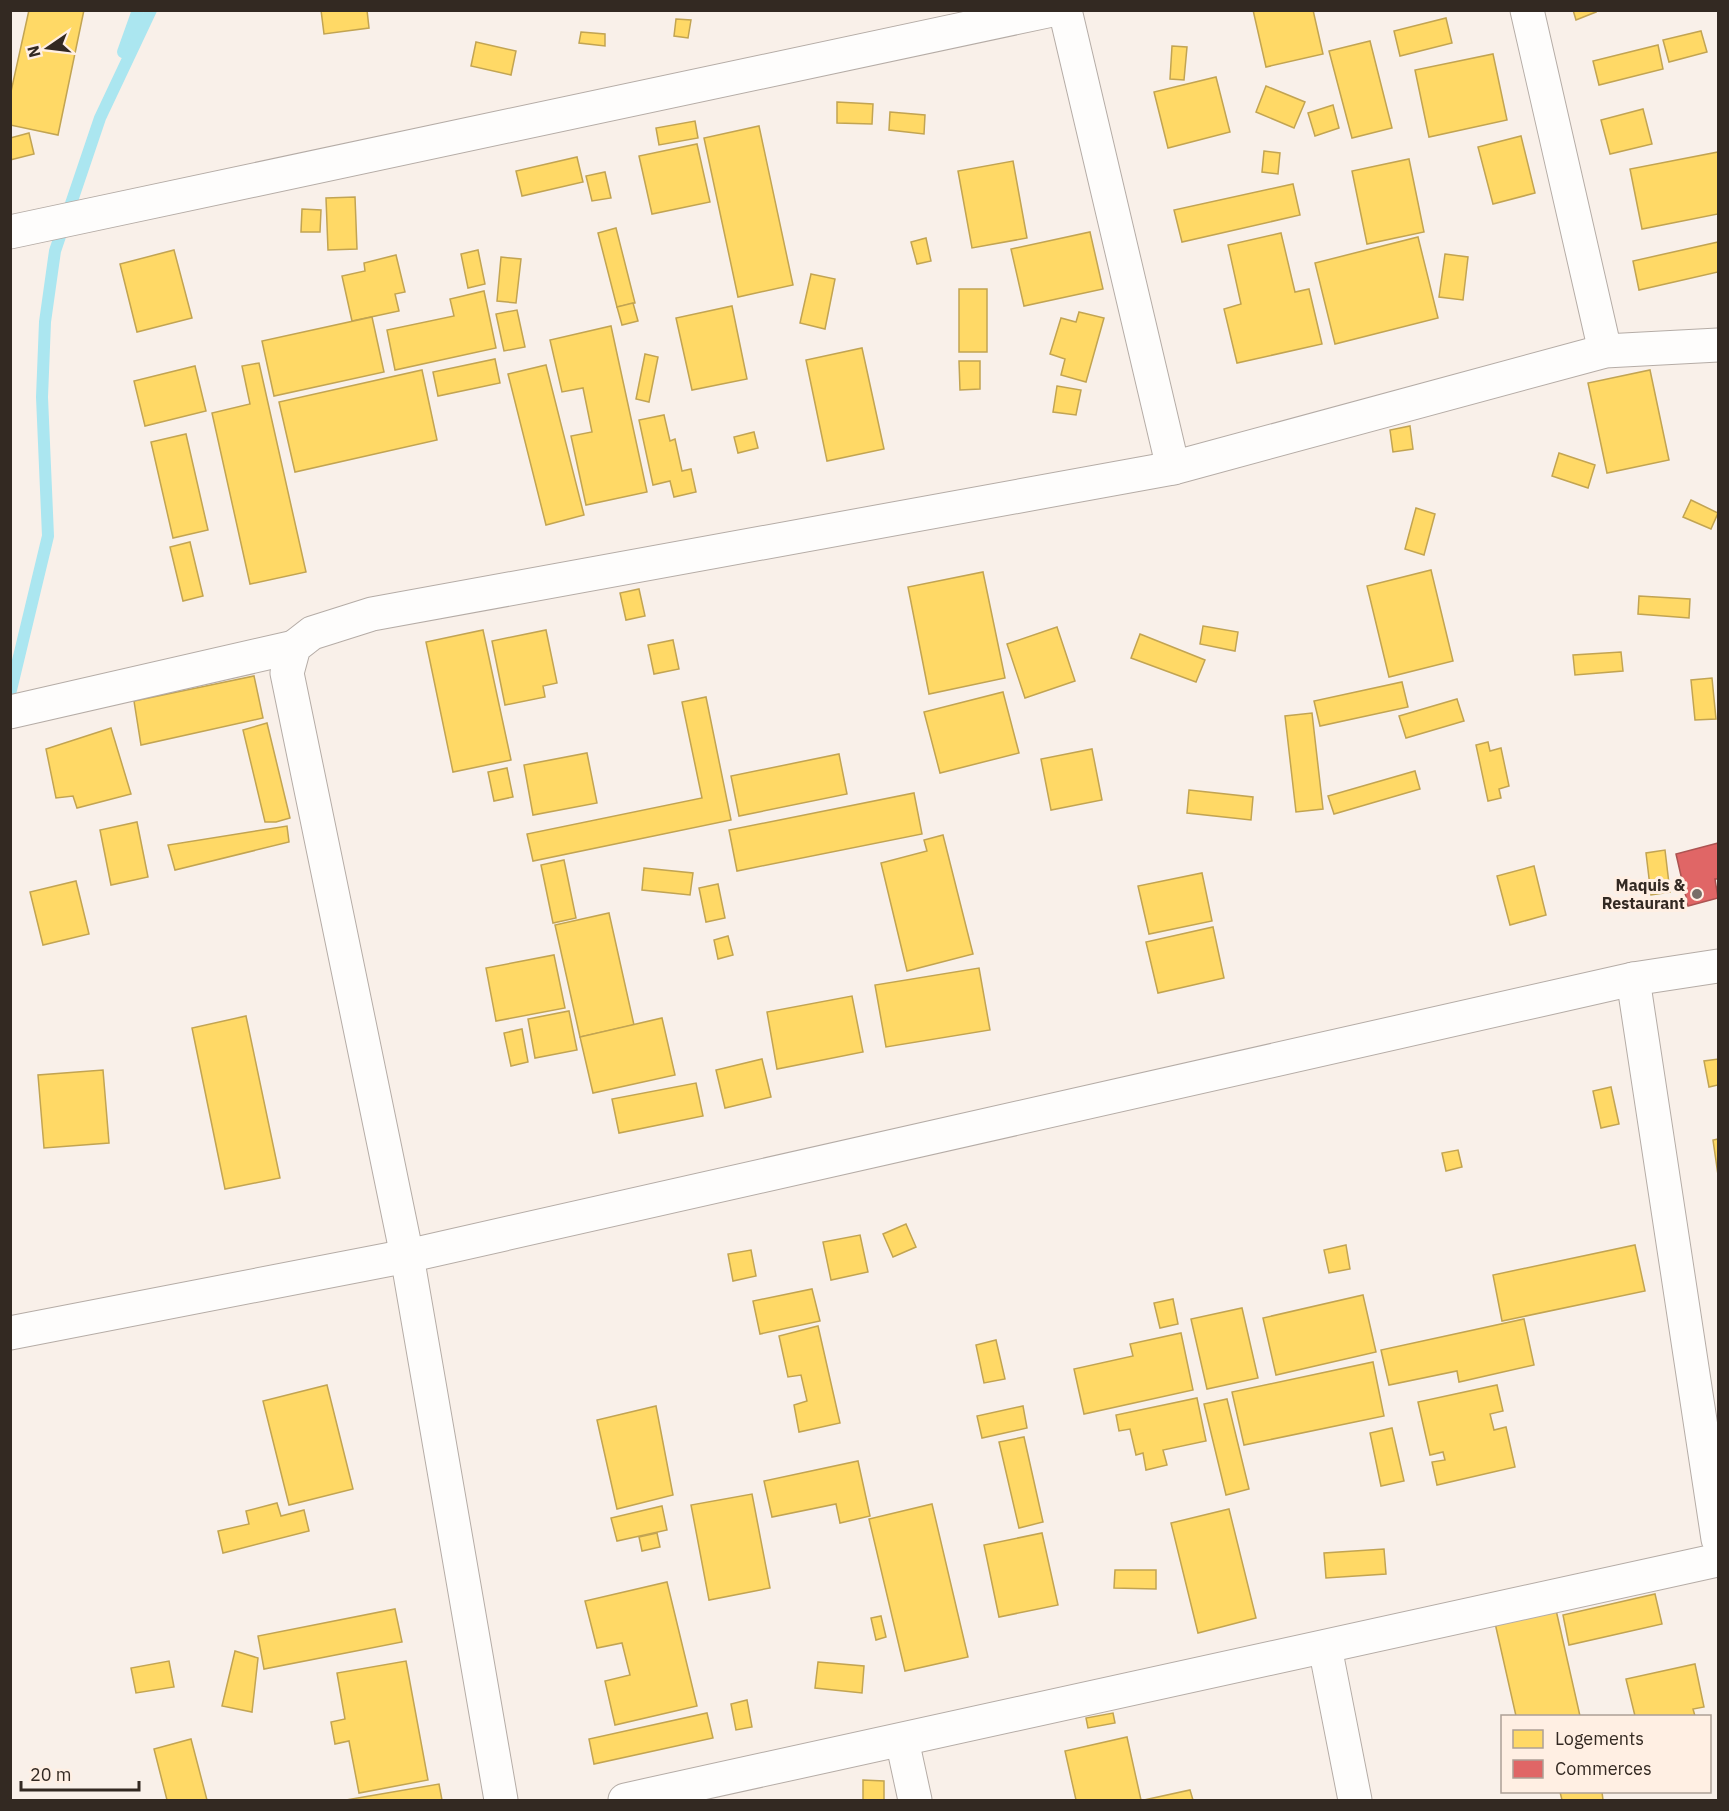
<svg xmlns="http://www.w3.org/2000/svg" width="1729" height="1811" font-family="'IBM Plex Sans',sans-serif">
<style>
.homes{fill:#ffd966;stroke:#c2a452;stroke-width:1.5}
.shops{fill:#e06666;stroke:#ac5452;stroke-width:1.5}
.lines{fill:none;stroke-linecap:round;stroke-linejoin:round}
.stream{stroke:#abe6f0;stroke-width:12}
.minor-casing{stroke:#b5aca6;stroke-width:35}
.minor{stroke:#fefdfc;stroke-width:33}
.poi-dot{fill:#786f68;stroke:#ffefe3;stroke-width:2}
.labels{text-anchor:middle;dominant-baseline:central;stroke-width:6;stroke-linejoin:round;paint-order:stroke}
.poi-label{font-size:16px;font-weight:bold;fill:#332922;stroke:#ffefe3;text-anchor:end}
</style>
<rect width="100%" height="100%" fill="#f9f0e9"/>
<g class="homes">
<polygon points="29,10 84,10 58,135 10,125 10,96"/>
<polygon points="321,10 367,10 369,28 324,34"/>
<polygon points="1253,10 1313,10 1323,54 1266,67"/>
<polygon points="1573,10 1595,10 1596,12 1576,20"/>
<polygon points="1446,18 1452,43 1400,56 1394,31"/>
<polygon points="676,19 691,20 688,38 674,36"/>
<polygon points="1701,31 1707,52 1669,62 1663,40"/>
<polygon points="581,32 605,34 605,46 579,43"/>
<polygon points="1370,41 1392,128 1352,138 1329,51"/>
<polygon points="476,42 516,51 511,75 471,66"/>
<polygon points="1658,45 1663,69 1599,85 1593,61"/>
<polygon points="1172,46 1187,47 1184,80 1170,79"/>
<polygon points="1493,54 1507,120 1429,137 1415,70"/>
<polygon points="1216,77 1230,132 1168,148 1154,92"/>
<polygon points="1266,86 1305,102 1294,128 1256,112"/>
<polygon points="837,102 873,104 872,124 837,123"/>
<polygon points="1333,105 1339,128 1315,136 1308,113"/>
<polygon points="1643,109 1652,144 1610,154 1601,120"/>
<polygon points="890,112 925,115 924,134 889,130"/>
<polygon points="695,121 698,138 659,145 656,128"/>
<polygon points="759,126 793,285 738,297 704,138"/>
<polygon points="29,133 34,154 10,160 10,138"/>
<polygon points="1521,136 1535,193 1493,204 1478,147"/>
<polygon points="697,144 710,202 652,214 639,156"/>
<polygon points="1264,151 1280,153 1278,174 1262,172"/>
<polygon points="1718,152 1718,214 1642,229 1630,169"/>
<polygon points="577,157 583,182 522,196 516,171"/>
<polygon points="1409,159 1424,232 1367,244 1352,171"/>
<polygon points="1013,161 1027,238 972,248 958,171"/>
<polygon points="605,172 611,198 592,201 586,176"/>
<polygon points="1293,184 1300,215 1182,242 1174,210"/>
<polygon points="355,197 357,249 328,250 326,198"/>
<polygon points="302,209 321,210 320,232 301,232"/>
<polygon points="616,228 635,303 617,307 598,233"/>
<polygon points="1090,232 1103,289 1024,306 1011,249"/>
<polygon points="1281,233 1295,292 1309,289 1322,344 1237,363 1224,309 1241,304 1228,245"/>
<polygon points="1418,237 1438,318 1335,344 1315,263"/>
<polygon points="926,238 931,261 917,264 911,242"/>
<polygon points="1718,242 1718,272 1639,290 1633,261"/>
<polygon points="174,250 192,318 137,332 120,264"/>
<polygon points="478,250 485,284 468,288 461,254"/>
<polygon points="1445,254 1468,257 1463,300 1439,297"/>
<polygon points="396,255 405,292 395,294 399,311 352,321 342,276 365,271 364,263"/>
<polygon points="501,257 521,259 516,303 497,301"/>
<polygon points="811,274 835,279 825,329 800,323"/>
<rect x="959" y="289" width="28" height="63"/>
<polygon points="484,291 496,348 395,370 387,330 454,316 450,299"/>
<polygon points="633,303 638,321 622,325 617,307"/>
<polygon points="732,306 747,379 692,390 676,318"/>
<polygon points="517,310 525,347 504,351 496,314"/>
<polygon points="1079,312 1104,318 1086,382 1061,375 1065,359 1050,354 1061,318 1076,322"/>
<polygon points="372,317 384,372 274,396 262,341"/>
<polygon points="611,326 647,492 586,505 571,436 592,432 583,388 562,392 550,340"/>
<polygon points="862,348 884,449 827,461 806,360"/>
<polygon points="645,354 658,357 649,402 636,399"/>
<polygon points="495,359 500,383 438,396 433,372"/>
<polygon points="959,361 980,361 980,389 960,390"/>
<polygon points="259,363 306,572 250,584 212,413 250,404 242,366"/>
<polygon points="546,365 584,515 546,525 508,374"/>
<polygon points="195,366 206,411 145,426 134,381"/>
<polygon points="422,370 437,440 295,472 279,402"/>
<polygon points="1650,370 1669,460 1607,473 1588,383"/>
<polygon points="1057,386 1081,390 1076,415 1053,412"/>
<polygon points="664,415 670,441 675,439 682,471 691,469 696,492 674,497 670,481 653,485 639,420"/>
<polygon points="1410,426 1413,449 1393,452 1390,430"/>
<polygon points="754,432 758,448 738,453 734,437"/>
<polygon points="186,434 208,530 173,538 151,442"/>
<polygon points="1559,453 1595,465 1588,488 1552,476"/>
<polygon points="1691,500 1718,513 1711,529 1683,517"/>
<polygon points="1416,508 1435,514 1424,555 1405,549"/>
<polygon points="190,542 203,596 183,601 170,547"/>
<polygon points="1431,570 1453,661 1389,677 1367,586"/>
<polygon points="983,572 1005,678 929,694 908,587"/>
<polygon points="639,589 645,616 626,620 620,593"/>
<polygon points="1639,596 1690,599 1689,618 1638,614"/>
<polygon points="1203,626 1238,632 1235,651 1200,644"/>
<polygon points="1057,627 1075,681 1025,698 1007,644"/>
<polygon points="483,630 511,760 453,772 426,642"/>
<polygon points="546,630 557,683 543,686 545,697 505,705 492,641"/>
<polygon points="1140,634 1205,660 1196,682 1131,658"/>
<polygon points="673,640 679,669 654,674 648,645"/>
<polygon points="1621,652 1623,671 1575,675 1573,655"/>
<polygon points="254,676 263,718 141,745 134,701"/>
<polygon points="1712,678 1716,719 1695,720 1691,680"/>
<polygon points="1402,682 1408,707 1320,726 1314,701"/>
<polygon points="1003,692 1019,753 940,773 924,712"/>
<polygon points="706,697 731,820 533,861 527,834 702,798 682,702"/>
<polygon points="1457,699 1464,721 1406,738 1399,716"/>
<polygon points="1312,713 1323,809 1296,812 1285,716"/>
<polygon points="267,723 290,818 276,822 265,822 243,730"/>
<polygon points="111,728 131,794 77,808 73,796 56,798 46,749"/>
<polygon points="1488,742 1490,751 1501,748 1509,786 1499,789 1501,798 1488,801 1476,745"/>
<polygon points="1092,749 1102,800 1051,810 1041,759"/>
<polygon points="587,753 597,803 533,815 524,765"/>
<polygon points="839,754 847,794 739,816 731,776"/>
<polygon points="507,768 513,797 494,801 488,772"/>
<polygon points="1415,771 1420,789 1334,814 1328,796"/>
<polygon points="1189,790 1253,797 1251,820 1187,813"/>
<polygon points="914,793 922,834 737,871 729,830"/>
<polygon points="137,822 148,877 111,885 100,830"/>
<polygon points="287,826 289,842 175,870 168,845"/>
<polygon points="943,835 973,954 907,971 881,863 927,851 924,840"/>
<polygon points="1665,850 1670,892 1651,895 1646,853"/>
<polygon points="564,860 576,918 553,923 541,865"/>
<polygon points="1534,866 1546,915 1510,925 1497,876"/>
<polygon points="644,868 693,873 690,895 642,890"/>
<polygon points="1202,873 1212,921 1149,934 1138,886"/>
<polygon points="76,881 89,934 43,945 30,892"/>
<polygon points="718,884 725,918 706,922 699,888"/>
<polygon points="609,913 634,1025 580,1037 555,925"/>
<polygon points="1213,927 1224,978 1158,993 1146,942"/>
<polygon points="728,936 733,955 718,959 714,940"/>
<polygon points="554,955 565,1008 496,1021 486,968"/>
<polygon points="979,968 990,1030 886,1047 875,985"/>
<polygon points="852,996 863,1052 777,1069 767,1012"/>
<polygon points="569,1011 577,1050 535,1058 528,1019"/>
<polygon points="246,1016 280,1178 225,1189 192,1028"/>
<polygon points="662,1018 675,1075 593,1093 580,1037"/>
<polygon points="522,1029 528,1062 511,1066 504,1033"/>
<polygon points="762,1059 771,1097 725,1108 716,1070"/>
<polygon points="1718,1059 1718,1085 1709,1087 1704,1061"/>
<polygon points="103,1070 109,1143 44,1148 38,1075"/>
<polygon points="696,1083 703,1116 619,1133 612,1099"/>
<polygon points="1611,1087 1619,1124 1601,1128 1593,1091"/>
<polygon points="1718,1139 1718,1175 1713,1140"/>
<polygon points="1458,1150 1462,1167 1446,1171 1442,1153"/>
<polygon points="906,1224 916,1247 893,1257 883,1234"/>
<polygon points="860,1235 868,1272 831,1280 823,1242"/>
<polygon points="1346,1245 1350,1269 1329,1273 1324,1250"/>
<polygon points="1635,1245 1645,1291 1502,1321 1493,1275"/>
<polygon points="751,1250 756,1276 733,1281 728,1254"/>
<polygon points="812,1289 820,1321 760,1334 753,1301"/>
<polygon points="1363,1295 1376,1352 1276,1375 1263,1318"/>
<polygon points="1173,1299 1178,1324 1160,1328 1154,1303"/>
<polygon points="1242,1308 1258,1378 1207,1389 1191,1319"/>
<polygon points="1524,1319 1534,1365 1459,1382 1457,1371 1389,1385 1381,1350"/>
<polygon points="818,1326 840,1423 799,1432 794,1405 807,1401 801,1375 788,1377 779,1336"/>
<polygon points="1181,1333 1193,1390 1084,1414 1074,1369 1133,1356 1130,1344"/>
<polygon points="996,1340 1005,1379 984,1383 976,1345"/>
<polygon points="1373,1362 1384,1416 1244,1445 1232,1392"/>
<polygon points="327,1385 353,1489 289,1505 263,1401"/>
<polygon points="1497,1385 1503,1411 1490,1414 1494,1430 1506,1427 1515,1467 1437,1485 1432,1462 1445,1460 1443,1452 1430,1455 1418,1402"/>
<polygon points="1197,1398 1206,1441 1163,1450 1167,1465 1146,1470 1143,1453 1136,1455 1130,1429 1119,1431 1116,1415"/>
<polygon points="1227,1399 1249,1489 1226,1495 1204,1404"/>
<polygon points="656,1406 673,1495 617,1509 597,1420"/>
<polygon points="1023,1406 1027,1428 982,1438 977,1416"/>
<polygon points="1392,1428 1404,1481 1381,1486 1370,1433"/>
<polygon points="1024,1437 1043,1522 1019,1528 999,1442"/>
<polygon points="858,1461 870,1516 840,1523 836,1504 772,1517 764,1481"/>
<polygon points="752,1494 770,1588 709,1600 691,1505"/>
<polygon points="277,1503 281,1516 304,1510 309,1531 223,1553 218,1531 249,1524 246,1511"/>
<polygon points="932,1504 968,1657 905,1671 869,1519"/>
<polygon points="662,1506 667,1530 617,1541 611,1518"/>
<polygon points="1229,1509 1256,1618 1198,1633 1171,1523"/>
<polygon points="657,1533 660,1547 642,1551 639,1537"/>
<polygon points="1042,1533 1058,1605 999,1617 984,1545"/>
<polygon points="1384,1549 1386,1574 1326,1578 1324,1553"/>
<polygon points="1115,1570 1156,1570 1156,1589 1114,1588"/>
<polygon points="667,1582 697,1706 615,1725 605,1681 630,1675 622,1643 597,1648 585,1601"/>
<polygon points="1655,1594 1662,1624 1569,1645 1563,1615"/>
<polygon points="395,1609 402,1642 264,1669 258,1636"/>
<polygon points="1556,1610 1580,1716 1516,1716 1495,1623"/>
<polygon points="881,1616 886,1637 876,1640 871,1618"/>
<polygon points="235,1651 258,1658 252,1712 222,1706"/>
<polygon points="169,1661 174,1687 136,1693 131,1668"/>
<polygon points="406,1661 428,1780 359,1793 349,1741 335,1744 331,1722 345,1719 337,1673"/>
<polygon points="818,1662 864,1666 862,1693 815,1688"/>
<polygon points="1695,1664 1704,1707 1693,1709 1695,1716 1635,1716 1626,1679"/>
<polygon points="747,1700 752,1727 736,1730 731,1704"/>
<polygon points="707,1713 713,1738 594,1764 589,1739"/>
<polygon points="1113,1713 1115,1723 1088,1728 1086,1718"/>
<polygon points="1127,1737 1141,1800 1076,1800 1065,1751"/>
<polygon points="191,1739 207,1800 167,1800 154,1749"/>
<polygon points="863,1780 884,1781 884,1800 863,1800"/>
<polygon points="439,1784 442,1800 346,1800"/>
<polygon points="1190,1790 1193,1800 1144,1800"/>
<polygon points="1560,1792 1602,1792 1603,1800 1562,1800"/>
</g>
<polygon class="shops" points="1718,843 1718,879 1715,879 1718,898 1688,906 1676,854"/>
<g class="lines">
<g class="stream">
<polyline points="123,52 138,10"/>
<polyline points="10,694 48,536 42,397 45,322 55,251 100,118 151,10"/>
</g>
<defs>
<g id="minor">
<polyline points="1065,10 1173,468"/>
<polyline points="1527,10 1605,351"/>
<polyline points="10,232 1052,10"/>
<polyline points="10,712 294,647"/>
<polyline points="1633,979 1718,1539"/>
<polyline points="10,1333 407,1256 1633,979 1718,966"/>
<polyline points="1325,1647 1355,1800"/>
<polyline points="902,1740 915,1800"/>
<polyline points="501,1800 407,1256 287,673 294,647 312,633 372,614 1173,468 1605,351 1718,345"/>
<polyline points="625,1800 1718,1560"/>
</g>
</defs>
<use href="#minor" class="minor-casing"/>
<use href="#minor" class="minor"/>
</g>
<circle class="poi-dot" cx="1697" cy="894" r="6"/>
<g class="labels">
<g class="poi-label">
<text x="1685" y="885">Maquis &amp;<tspan x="1685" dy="18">Restaurant</tspan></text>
</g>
</g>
<rect width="1729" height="1811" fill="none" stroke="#332922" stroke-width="24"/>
<rect x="1501" y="1715" width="210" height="78" fill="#ffefe3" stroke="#ada096" stroke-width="1.5"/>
<rect x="1513" y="1730" width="30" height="18" fill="#ffd966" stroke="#ada096" stroke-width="1.5"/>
<text x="1555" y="1745" font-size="18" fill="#332922">Logements</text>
<rect x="1513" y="1760" width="30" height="18" fill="#e06666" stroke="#ada096" stroke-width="1.5"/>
<text x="1555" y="1775" font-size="18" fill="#332922">Commerces</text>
<g transform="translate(48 48) rotate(256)" stroke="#ffefe3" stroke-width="4.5" paint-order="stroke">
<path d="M0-4.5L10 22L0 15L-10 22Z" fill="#332922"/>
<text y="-9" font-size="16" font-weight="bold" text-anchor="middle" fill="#332922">N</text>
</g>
<path d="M21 1781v9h118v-9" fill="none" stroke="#332922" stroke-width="3"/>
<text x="30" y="1781" font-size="18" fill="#332922" stroke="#ffefe3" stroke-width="4.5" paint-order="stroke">20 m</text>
</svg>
